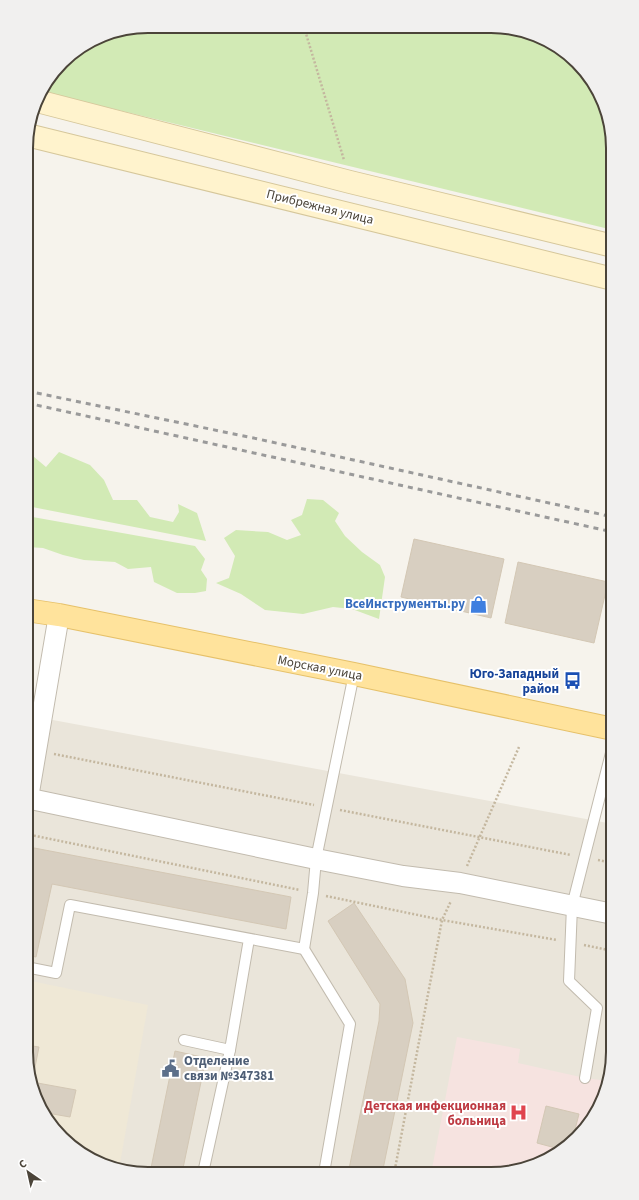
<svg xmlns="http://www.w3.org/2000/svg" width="639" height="1200" font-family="'Source Sans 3',sans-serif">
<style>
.residential{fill:#eae5da}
.education{fill:#efe8d6}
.medical{fill:#f6e3e0}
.green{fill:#d2eab5}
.building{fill:#d8cfc1;stroke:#d3c7b4}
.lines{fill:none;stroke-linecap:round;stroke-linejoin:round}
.service-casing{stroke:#c2bbae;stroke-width:12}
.minor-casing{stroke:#c2bbae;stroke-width:22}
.secondary-casing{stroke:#d6c79b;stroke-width:24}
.primary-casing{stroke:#e6c16a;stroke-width:24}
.path{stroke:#c4b79f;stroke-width:2.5;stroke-dasharray:2 2;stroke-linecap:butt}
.service{stroke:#fff;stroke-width:10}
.minor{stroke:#fff;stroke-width:20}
.secondary{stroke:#fff3cd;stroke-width:22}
.primary{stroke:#ffe39c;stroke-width:22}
.rail{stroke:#9a9a9a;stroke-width:3;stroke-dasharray:5 5;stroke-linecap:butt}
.labels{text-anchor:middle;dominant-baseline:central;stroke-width:4;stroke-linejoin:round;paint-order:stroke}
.street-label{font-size:13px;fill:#4b4439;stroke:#fff}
.shop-label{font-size:13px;font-weight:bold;fill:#366cbe;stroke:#fff;text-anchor:end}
.transit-label{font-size:13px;font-weight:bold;fill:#164399;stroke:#fff;text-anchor:end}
.service-label{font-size:13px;font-weight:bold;fill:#4e5e75;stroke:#fff;text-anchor:start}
.health-label{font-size:13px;font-weight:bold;fill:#be3a42;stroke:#fff;text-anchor:end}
.rim{fill:none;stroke:#4b4439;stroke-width:2}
</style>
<rect width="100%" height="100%" fill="#f6f3ec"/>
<polygon class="residential" points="26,715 613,824 613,1061 604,1099 588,1127 559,1153 530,1168 491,1174 132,1173 94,1162 68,1144 26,1052"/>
<polygon class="education" points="26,980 148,1005 119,1169 94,1162 68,1144 32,1091 26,1052"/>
<polygon class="medical" points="457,1037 520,1049 518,1063 585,1078 608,1081 604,1099 588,1127 559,1153 530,1168 491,1174 431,1174"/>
<g class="green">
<polygon points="148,26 515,28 572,56 607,109 613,148 613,230 40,91 67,56 101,35"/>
<polygon points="27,451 46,467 59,452 90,465 104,480 113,500 137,500 150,517 173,522 179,512 178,504 197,513 206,541 27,506"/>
<polygon points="307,499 323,500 339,513 335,521 345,536 362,552 380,565 385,577 379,619 352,609 333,607 303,614 265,610 241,594 216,583 229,578 235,556 224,538 236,530 268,532 287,540 301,535 291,520 302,515"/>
<polygon points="27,516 195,546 205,559 201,570 207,579 206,591 195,593 177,593 154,582 151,567 128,569 115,562 84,560 63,555 43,548 27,547"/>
</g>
<g class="building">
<polygon points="414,539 504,559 491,618 401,597"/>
<polygon points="518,562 608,582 594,643 505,623"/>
<polygon points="29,847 291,897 286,929 52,884 36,957 26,955 26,863"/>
<polygon points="354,903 405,979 413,1023 382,1174 348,1174 379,1021 380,1004 328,921"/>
<polygon points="26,1045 39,1047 32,1082 76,1090 70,1117 47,1113 32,1091 26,1052"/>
<polygon points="175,1051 206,1058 182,1173 150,1173"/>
<polygon points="546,1106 579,1114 572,1141 563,1150 537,1143"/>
</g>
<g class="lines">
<defs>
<g id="service">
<polyline points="304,949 350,1024 324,1173"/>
<polyline points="26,967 56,973 70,905 304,949 313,893 316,859 354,674"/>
<polyline points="184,1040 230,1050 249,939"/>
<polyline points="585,1078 597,1008 569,981 572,906 613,745"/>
<polyline points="203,1173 230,1050"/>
</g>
<g id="minor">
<polyline points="26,798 316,859 403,876 460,883 613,914"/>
<polyline points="28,798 59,615"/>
</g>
<g id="secondary">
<polyline points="37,101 350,182 613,246"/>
<polyline points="27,135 613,279"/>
</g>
<polyline id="primary" points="26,610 59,615 354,674 613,729"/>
</defs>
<use href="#service" class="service-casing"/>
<use href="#minor" class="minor-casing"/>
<use href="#secondary" class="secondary-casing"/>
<use href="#primary" class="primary-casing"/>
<g class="path">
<polyline points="304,27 344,160"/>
<polyline points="54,754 314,805"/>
<polyline points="340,810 571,855"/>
<polyline points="26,834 300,890"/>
<polyline points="598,860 613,863"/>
<polyline points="467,866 519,747"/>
<polyline points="326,896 442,920 557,940"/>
<polyline points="584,945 613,951"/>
<polyline points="394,1174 442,920 451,901"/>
</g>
<use href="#service" class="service"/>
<use href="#minor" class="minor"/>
<use href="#secondary" class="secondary"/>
<use href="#primary" class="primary"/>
<g class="rail">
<polyline points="27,391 258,439 613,517"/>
<polyline points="27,403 613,532"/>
</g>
</g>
<defs>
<symbol id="shop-bare" viewBox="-9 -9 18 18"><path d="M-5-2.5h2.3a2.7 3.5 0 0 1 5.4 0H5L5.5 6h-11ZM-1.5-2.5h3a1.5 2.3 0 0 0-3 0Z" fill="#3f7fe0" stroke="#fff" stroke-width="2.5" paint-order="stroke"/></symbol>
<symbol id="bus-bare" viewBox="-9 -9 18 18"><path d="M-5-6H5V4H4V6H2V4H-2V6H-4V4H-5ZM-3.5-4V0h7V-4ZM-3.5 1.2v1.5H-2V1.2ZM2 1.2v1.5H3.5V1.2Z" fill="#1a4fb4" stroke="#fff" stroke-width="2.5" paint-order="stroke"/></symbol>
<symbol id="civic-bare" viewBox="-9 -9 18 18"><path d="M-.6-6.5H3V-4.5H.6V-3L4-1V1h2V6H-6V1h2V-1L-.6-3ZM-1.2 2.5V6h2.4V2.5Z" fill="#5c6f8a" stroke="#fff" stroke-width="2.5" paint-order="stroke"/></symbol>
<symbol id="hospital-bare" viewBox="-9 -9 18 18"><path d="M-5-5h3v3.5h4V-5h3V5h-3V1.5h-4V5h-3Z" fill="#e0444e" stroke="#fff" stroke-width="2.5" paint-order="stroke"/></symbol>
</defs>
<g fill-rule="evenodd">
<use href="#shop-bare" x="466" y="592" width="25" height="25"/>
<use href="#bus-bare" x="560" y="668" width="25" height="25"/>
<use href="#civic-bare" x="158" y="1056" width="25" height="25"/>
<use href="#hospital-bare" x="506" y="1100" width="25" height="25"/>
</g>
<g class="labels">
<g class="street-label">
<text transform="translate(320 207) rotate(14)">Прибрежная улица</text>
<text transform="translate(320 668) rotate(11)">Морская улица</text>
</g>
<g class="shop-label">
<text x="465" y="604">ВсеИнструменты.ру</text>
</g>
<g class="transit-label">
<text x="559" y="674">Юго-Западный<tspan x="559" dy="15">район</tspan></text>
</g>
<g class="service-label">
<text x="184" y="1061">Отделение<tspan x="184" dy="15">связи №347381</tspan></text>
</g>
<g class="health-label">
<text x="506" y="1106">Детская инфекционная<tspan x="506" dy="15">больница</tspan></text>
</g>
</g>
<path d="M0 0H639V1200H0ZM148 33H491A115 115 0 0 1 606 148V1052A115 115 0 0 1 491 1167H148A115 115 0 0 1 33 1052V148A115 115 0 0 1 148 33Z" fill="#f1f0ef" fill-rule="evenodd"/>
<path class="rim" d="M148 33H491A115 115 0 0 1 606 148V1052A115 115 0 0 1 491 1167H148A115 115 0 0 1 33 1052V148A115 115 0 0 1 148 33Z"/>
<g transform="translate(28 1172) rotate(326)" stroke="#ffffff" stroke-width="3" paint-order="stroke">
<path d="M0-3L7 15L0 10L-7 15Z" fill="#4b4439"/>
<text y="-6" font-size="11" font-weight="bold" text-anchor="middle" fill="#4b4439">С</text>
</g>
</svg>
